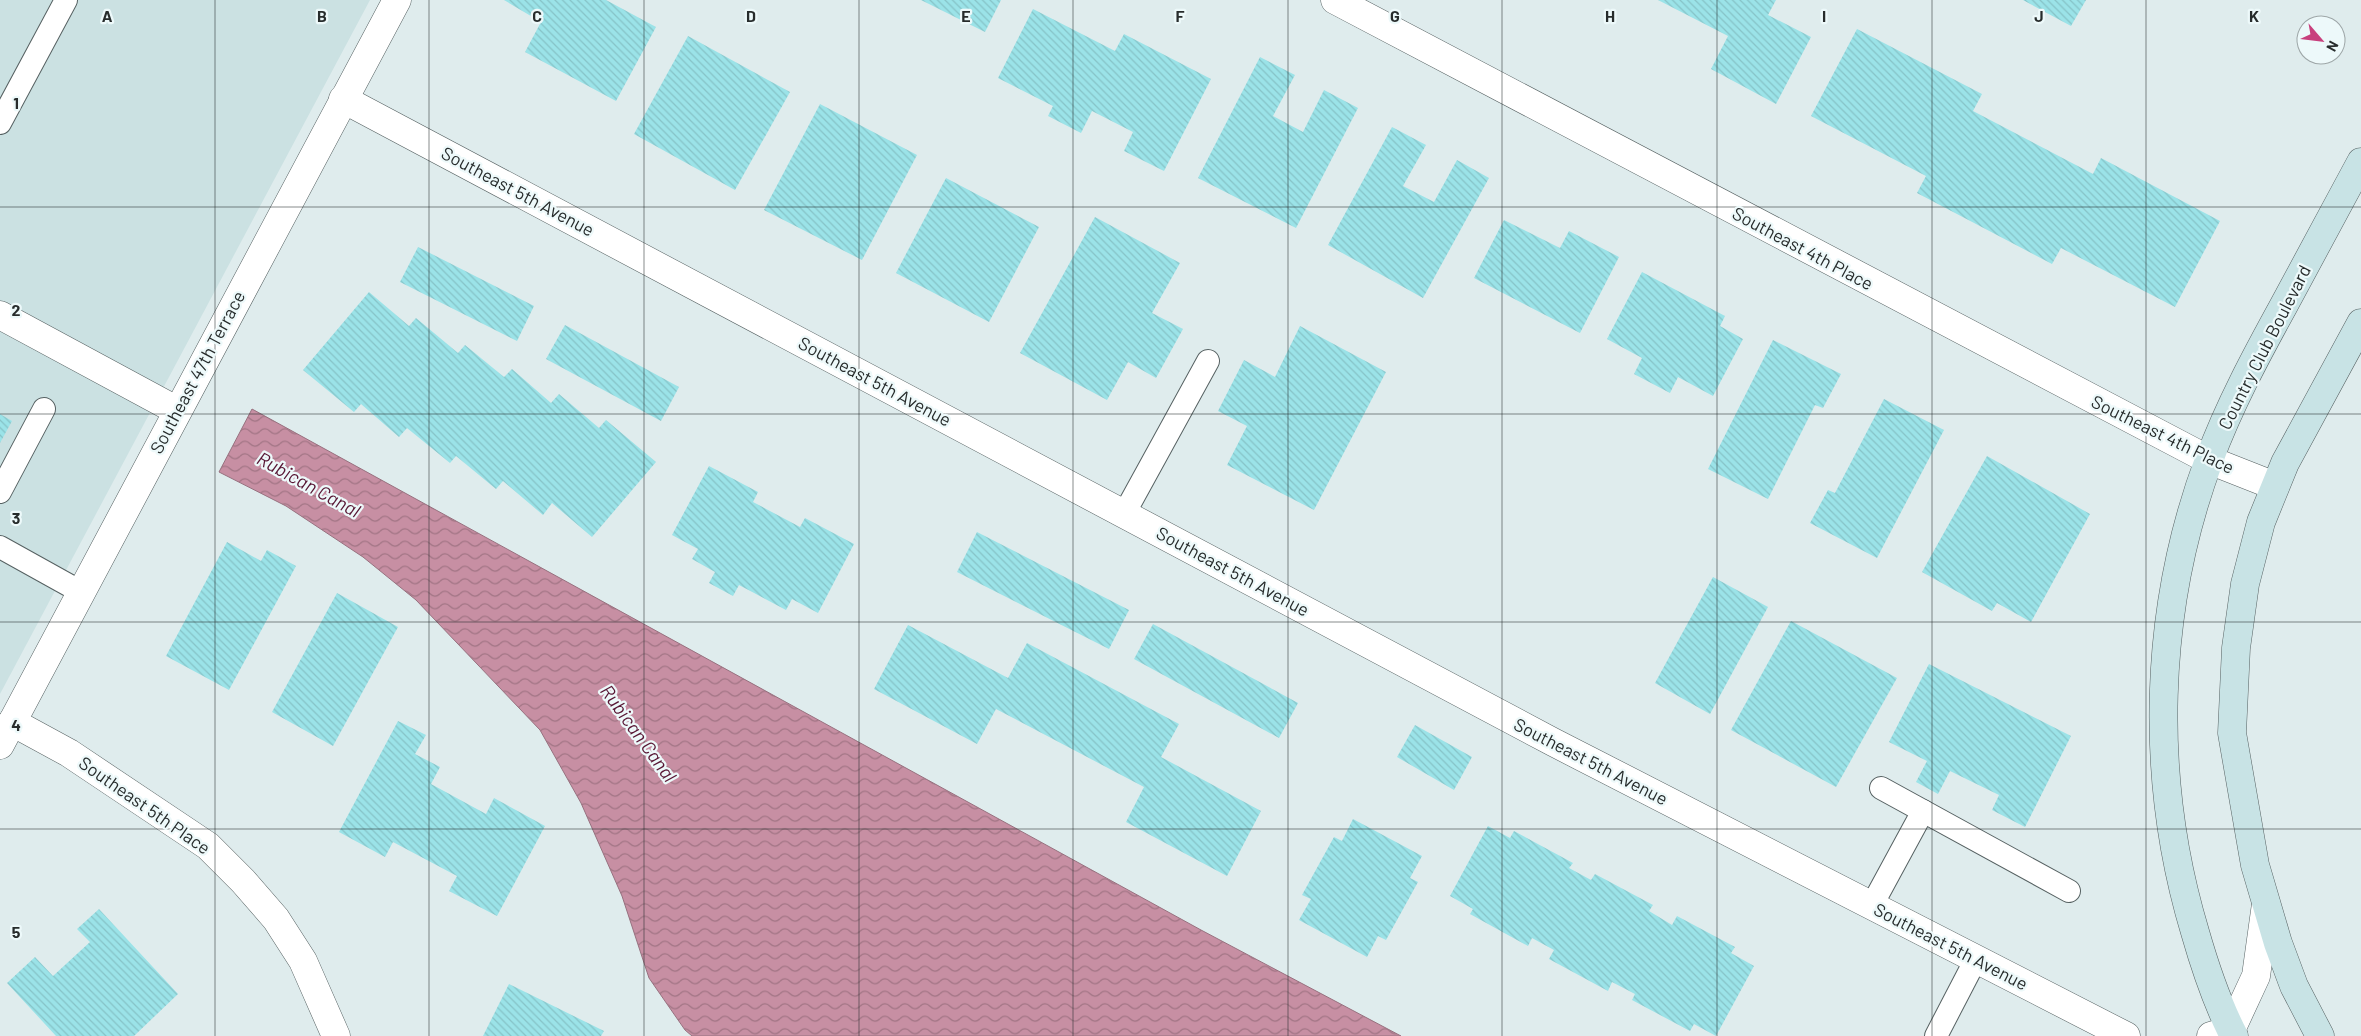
<svg xmlns="http://www.w3.org/2000/svg" width="2361" height="1036" font-family="Barlow,sans-serif">
<style>
.built{fill:#cbe1e2}
.water{fill:url(#water-waves);stroke:#97717f}
.building{fill:url(#building-back-hatch)}
.lines{fill:none;stroke-linecap:round;stroke-linejoin:round}
.service-casing{stroke:#566162;stroke-width:24}
.minor-casing{stroke:#566162;stroke-width:29}
.tertiary-casing{stroke:#566162;stroke-width:29}
.secondary-casing{stroke:#566162;stroke-width:29}
.service{stroke:#fff;stroke-width:22}
.minor{stroke:#fff;stroke-width:28}
.tertiary{stroke:#fff;stroke-width:28}
.secondary{stroke:#c8e3e5;stroke-width:28}
.grid{fill:none;stroke:#272c2c;stroke-width:1;stroke-opacity:0.55}
.labels{text-anchor:middle;dominant-baseline:central;stroke-width:4.5;stroke-linejoin:round;paint-order:stroke}
.street-label{font-size:18px;fill:#272c2c;stroke:#edf9fa}
.water-label{font-size:19px;font-style:italic;fill:#571533;stroke:#edf9fa}
.grid-label{font-size:16px;text-anchor:middle;font-weight:bold;fill:#272c2c;stroke:#edf9fa;stroke-width:4.5;stroke-linejoin:round;paint-order:stroke}
</style>
<defs>
<pattern id="water-waves" width="16" height="10" patternUnits="userSpaceOnUse" patternTransform="scale(1.25)"><rect width="16" height="10" fill="#c78fa3"/><path d="M0 5q4-4 8 0t8 0" fill="none" stroke="#a27585"/></pattern>
<pattern id="building-back-hatch" width="6" height="6" patternUnits="userSpaceOnUse" patternTransform="scale(1.25)"><rect width="6" height="6" fill="#9be3e8"/><path d="M-1 5l2 2M0 0l6 6M5-1l2 2" fill="none" stroke="#86c3c7"/></pattern>
</defs>
<rect width="100%" height="100%" fill="#dfeced"/>
<polygon class="built" points="0,0 370,0 0,694"/>
<polygon class="water" points="252,409 1201,930 1401,1036 692,1036 685,1030 649,978 622,896 581,803 540,730 416,600 363,557 286,506 219,472"/>
<g class="building">
<polygon points="504,0 606,0 656,27 616,101 525,52 541,22"/>
<polygon points="921,0 1001,0 985,32"/>
<polygon points="1658,0 1776,0 1768,15 1811,37 1776,104 1711,69 1728,36"/>
<polygon points="2023,0 2086,0 2071,26"/>
<polygon points="1033,9 1115,51 1124,34 1211,79 1164,171 1124,151 1133,132 1092,111 1081,133 1048,116 1053,106 998,78"/>
<polygon points="1857,29 1982,94 1973,111 2093,174 2101,158 2220,221 2175,307 2061,248 2052,264 1917,193 1926,176 1811,116"/>
<polygon points="688,36 790,92 735,190 634,134"/>
<polygon points="1260,57 1295,75 1273,116 1303,132 1324,90 1358,108 1296,228 1198,178"/>
<polygon points="820,104 917,155 862,260 764,210"/>
<polygon points="1392,127 1426,145 1403,186 1434,202 1457,160 1489,178 1423,298 1328,245"/>
<polygon points="946,178 1039,227 989,322 896,273"/>
<polygon points="1095,217 1180,263 1152,313 1183,329 1156,378 1128,362 1107,400 1020,353"/>
<polygon points="1504,220 1560,248 1569,231 1619,257 1580,333 1474,278"/>
<polygon points="418,247 534,306 517,341 400,282"/>
<polygon points="1642,272 1725,316 1720,326 1743,339 1713,396 1678,377 1670,393 1634,374 1642,358 1607,339"/>
<polygon points="369,292 409,326 416,318 458,353 465,345 504,377 512,369 551,403 559,394 599,428 606,420 656,462 592,537 552,503 543,515 503,481 496,489 456,456 450,463 407,428 399,437 361,404 354,412 303,370"/>
<polygon points="565,325 679,387 661,421 546,359"/>
<polygon points="1300,326 1386,372 1314,510 1227,465 1247,426 1218,411 1244,360 1275,377"/>
<polygon points="1773,340 1841,374 1823,408 1815,405 1768,499 1708,469"/>
<polygon points="1884,399 1944,430 1877,558 1810,523 1828,490 1835,493"/>
<polygon points="0,414 12,421 0,443"/>
<polygon points="1987,456 2090,514 2031,622 1997,603 1992,611 1922,572"/>
<polygon points="709,466 758,492 753,502 800,527 805,518 854,544 818,613 792,599 786,610 739,585 733,596 709,583 715,572 692,559 698,549 672,535"/>
<polygon points="977,532 1129,610 1109,649 957,572"/>
<polygon points="227,542 261,561 267,550 296,566 229,690 166,656"/>
<polygon points="1713,577 1768,607 1710,714 1655,683"/>
<polygon points="337,593 398,627 333,746 272,712"/>
<polygon points="1791,621 1897,678 1836,787 1731,730"/>
<polygon points="1153,624 1298,703 1279,738 1134,659"/>
<polygon points="908,625 1008,678 1027,643 1179,724 1161,757 1261,811 1227,876 1126,822 1144,787 996,709 977,744 874,689"/>
<polygon points="1929,664 2071,736 2025,827 1992,810 1999,795 1950,771 1938,794 1916,782 1927,761 1889,742"/>
<polygon points="398,721 426,735 415,754 440,767 431,784 486,814 494,798 545,826 497,916 449,891 457,876 393,842 385,857 339,832"/>
<polygon points="1415,725 1472,757 1454,790 1397,757"/>
<polygon points="1353,819 1422,856 1410,878 1418,882 1386,940 1378,936 1367,957 1299,920 1311,899 1302,895 1334,837 1342,841"/>
<polygon points="1488,826 1510,838 1514,831 1573,863 1569,868 1591,880 1595,874 1653,905 1649,911 1672,925 1677,916 1735,947 1731,953 1754,966 1716,1036 1694,1024 1690,1031 1632,1000 1635,994 1612,982 1608,991 1549,959 1554,950 1532,938 1528,946 1470,914 1473,909 1450,896"/>
<polygon points="99,909 178,994 134,1036 56,1036 7,983 35,957 53,976 90,942 77,929"/>
<polygon points="509,984 604,1031 601,1036 483,1036"/>
</g>
<g class="lines">
<defs>
<g id="service">
<polyline points="0,123 66,0"/>
<polyline points="0,492 44,409"/>
<polyline points="1124,514 1208,361"/>
<polyline points="0,547 81,592"/>
<polyline points="1881,788 2069,891"/>
<polyline points="1872,905 1923,811"/>
<polyline points="1936,1036 1976,959"/>
</g>
<g id="minor">
<polyline points="1335,0 2209,460 2275,486"/>
<polyline points="343,99 1553,742 2126,1036"/>
<polyline points="0,315 176,410"/>
<polyline points="12,722 69,753 208,846 243,881 276,919 303,961 336,1036"/>
<polyline points="2211,1036 2231,1030 2256,976 2266,904"/>
</g>
<polyline id="tertiary" points="0,745 397,0"/>
<g id="secondary">
<path d="M2234,1036C2217,1003 2205,967 2195,932C2149,779 2153,610 2209,460C2229,406 2256,356 2284,305C2309,258 2335,210 2361,162"/>
<polyline points="2320,1036 2294,986 2278,943 2255,865 2232,733 2236,648 2245,584 2261,522 2285,463 2361,323"/>
</g>
</defs>
<use href="#service" class="service-casing"/>
<use href="#minor" class="minor-casing"/>
<use href="#tertiary" class="tertiary-casing"/>
<use href="#secondary" class="secondary-casing"/>
<use href="#service" class="service"/>
<use href="#minor" class="minor"/>
<use href="#tertiary" class="tertiary"/>
<use href="#secondary" class="secondary"/>
</g>
<path class="grid" d="M215,0V1036M429,0V1036M644,0V1036M859,0V1036M1073,0V1036M1288,0V1036M1502,0V1036M1717,0V1036M1932,0V1036M2146,0V1036M0,207H2361M0,414H2361M0,622H2361M0,829H2361"/>
<g class="labels">
<g class="street-label">
<text transform="translate(518 191) rotate(28)">Southeast 5th Avenue</text>
<text transform="translate(1803 248) rotate(28)">Southeast 4th Place</text>
<text transform="translate(2264 347) rotate(-63)">Country Club Boulevard</text>
<text transform="translate(197 372) rotate(-62)">Southeast 47th Terrace</text>
<text transform="translate(875 381) rotate(28)">Southeast 5th Avenue</text>
<text transform="translate(2163 434) rotate(26)">Southeast 4th Place</text>
<text transform="translate(1233 571) rotate(28)">Southeast 5th Avenue</text>
<text transform="translate(1591 761) rotate(27)">Southeast 5th Avenue</text>
<text transform="translate(145 805) rotate(35)">Southeast 5th Place</text>
<text transform="translate(1951 946) rotate(27)">Southeast 5th Avenue</text>
</g>
<g class="water-label">
<text transform="translate(309 484) rotate(29)">Rubican Canal</text>
<text transform="translate(639 733) rotate(54)">Rubican Canal</text>
</g>
</g>
<g class="grid-label">
<text x="107" y="22">A</text>
<text x="322" y="22">B</text>
<text x="537" y="22">C</text>
<text x="751" y="22">D</text>
<text x="966" y="22">E</text>
<text x="1180" y="22">F</text>
<text x="1395" y="22">G</text>
<text x="1610" y="22">H</text>
<text x="1824" y="22">I</text>
<text x="2039" y="22">J</text>
<text x="2254" y="22">K</text>
<text x="16" y="109">1</text>
<text x="16" y="316">2</text>
<text x="16" y="524">3</text>
<text x="16" y="731">4</text>
<text x="16" y="938">5</text>
</g>
<g transform="translate(2321 40) rotate(118)"><circle r="24" fill="#edf9fa" stroke="#9ea7a8"/>
<path d="M0-4L9 19L0 12L-9 19Z" fill="#c8407d"/>
<text y="-8" font-size="14" font-weight="bold" text-anchor="middle" fill="#272c2c">N</text>
</g>
</svg>
